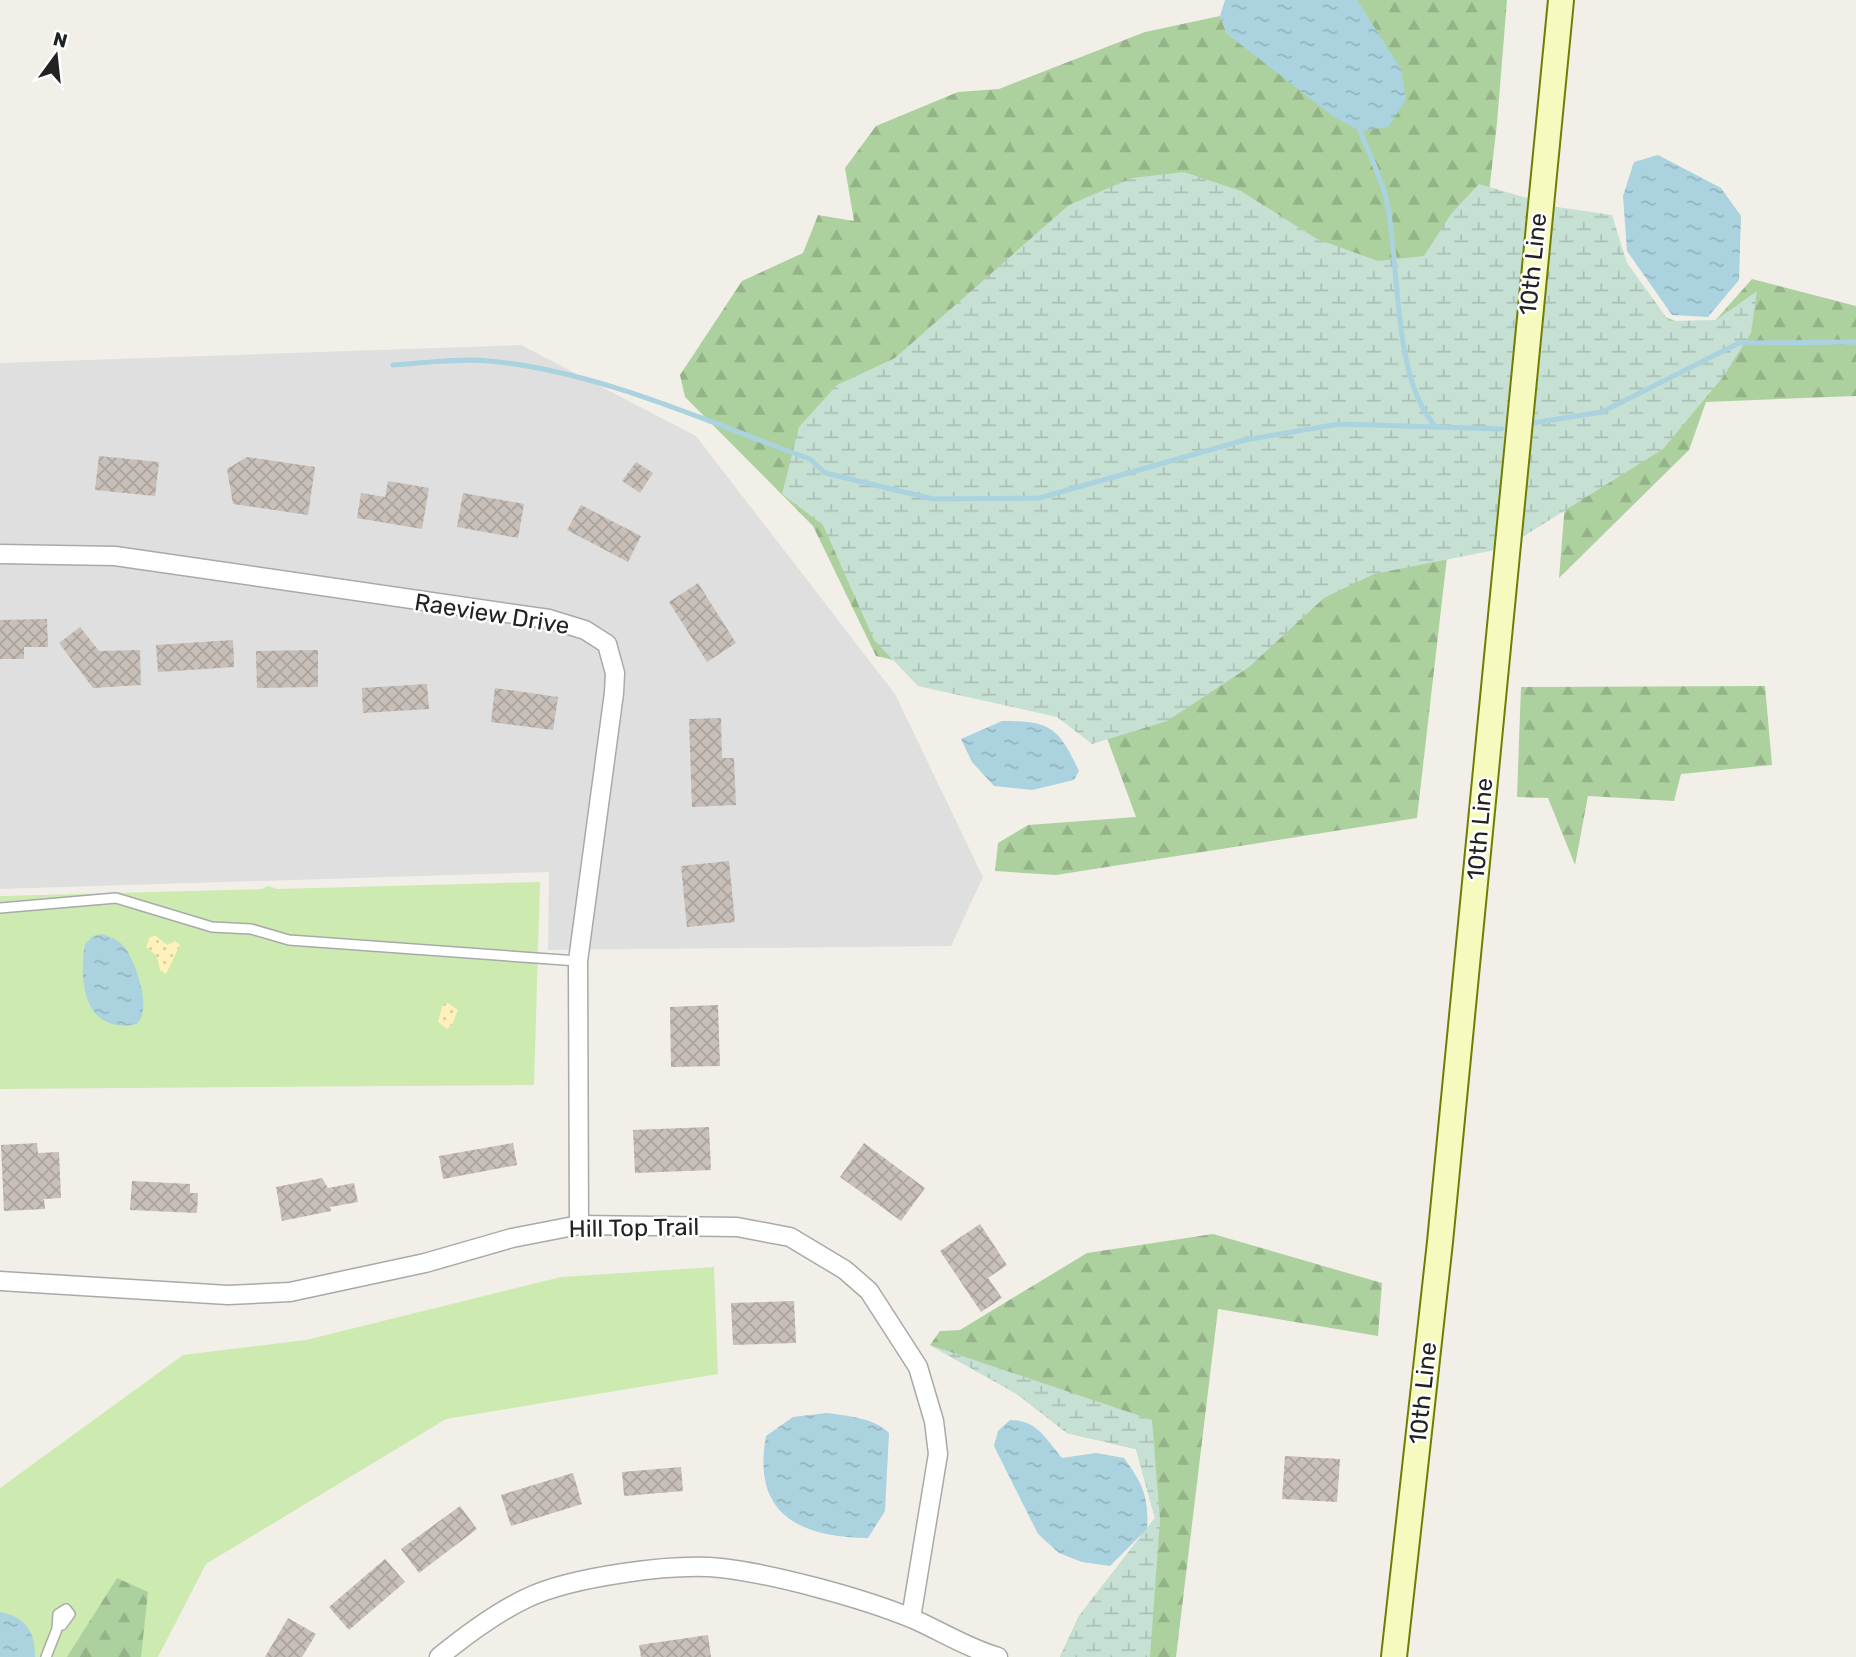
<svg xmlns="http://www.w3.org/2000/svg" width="1856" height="1657" font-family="Rubik,sans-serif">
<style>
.residential{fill:#e0dfdf}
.grass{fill:#cdebb0}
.forest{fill:url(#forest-firs)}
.wetland{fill:url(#wetland-marsh)}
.sand{fill:url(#sand-dots)}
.water{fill:url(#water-ripples)}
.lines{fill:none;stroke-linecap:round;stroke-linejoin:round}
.stream{stroke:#aad3df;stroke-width:5}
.building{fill:url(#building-cross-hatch)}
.service-casing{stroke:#a9a9a9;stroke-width:12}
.minor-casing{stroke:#a9a9a9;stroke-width:21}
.secondary-casing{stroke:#707d05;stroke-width:28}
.service{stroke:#fff;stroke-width:9}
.minor{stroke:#fff;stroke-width:18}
.secondary{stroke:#f7fabf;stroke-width:24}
.labels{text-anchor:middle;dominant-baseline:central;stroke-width:5;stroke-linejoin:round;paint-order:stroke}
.street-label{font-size:24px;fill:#222;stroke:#fff}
</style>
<defs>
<pattern id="forest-firs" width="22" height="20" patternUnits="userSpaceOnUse" patternTransform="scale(1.75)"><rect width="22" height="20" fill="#add19e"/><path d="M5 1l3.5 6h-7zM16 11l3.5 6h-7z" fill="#95b388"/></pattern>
<pattern id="wetland-marsh" width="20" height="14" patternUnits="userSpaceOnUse" patternTransform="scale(1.75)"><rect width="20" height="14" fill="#c6e0d4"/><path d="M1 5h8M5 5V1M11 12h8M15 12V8" fill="none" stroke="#aac0b6"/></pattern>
<pattern id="sand-dots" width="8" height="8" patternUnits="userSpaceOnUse" patternTransform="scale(1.75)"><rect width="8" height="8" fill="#fff1ba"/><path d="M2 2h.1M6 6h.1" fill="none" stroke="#dacea0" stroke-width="1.8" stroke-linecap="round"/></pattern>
<pattern id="water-ripples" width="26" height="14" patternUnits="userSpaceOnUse" patternTransform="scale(1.75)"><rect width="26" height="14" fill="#aad3df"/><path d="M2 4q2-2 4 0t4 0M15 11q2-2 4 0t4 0" fill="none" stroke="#92b5bf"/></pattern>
<pattern id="building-cross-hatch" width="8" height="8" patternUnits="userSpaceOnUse" patternTransform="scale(1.75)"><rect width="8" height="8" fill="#c7bfb8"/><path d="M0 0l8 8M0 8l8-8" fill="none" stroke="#aba49e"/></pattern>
</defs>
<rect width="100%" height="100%" fill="#f2efe9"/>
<polygon class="residential" points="521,345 696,436 895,694 983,877 951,946 548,950 549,872 0,889 0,363"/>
<g class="grass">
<polygon points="540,882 534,1085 0,1089 0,896 262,889 268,886 277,889"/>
<polygon points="714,1267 718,1374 446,1419 206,1564 158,1657 0,1657 0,1488 183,1355 306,1340 561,1277"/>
</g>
<g class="forest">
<polygon points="1357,0 1507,0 1497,123 1417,818 1056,875 995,871 998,843 1028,825 1136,817 1104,730 1058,697 876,656 813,526 685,397 680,375 742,281 803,253 818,215 854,221 845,168 876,126 958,92 999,89 1145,32 1220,16 1227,34 1358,2"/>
<polygon points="1584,267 1654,312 1682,324 1713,323 1752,279 1856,306 1856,396 1706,402 1689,450 1559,578"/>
<polygon points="1765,686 1772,765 1681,774 1674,801 1588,796 1575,865 1548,798 1517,797 1521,687"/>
<polygon points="1213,1234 1382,1283 1378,1336 1218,1309 1176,1657 1060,1657 1079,1616 1155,1518 1136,1449 1067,1433 1017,1394 930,1345 940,1331 960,1330 1087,1253"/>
<polygon points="117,1578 148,1592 141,1657 67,1657"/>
</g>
<g class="wetland">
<polygon points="1184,172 1241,191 1317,239 1378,261 1424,256 1451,214 1479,184 1557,207 1612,215 1627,263 1669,321 1716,320 1757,291 1751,333 1723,377 1663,449 1505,548 1374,574 1324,598 1249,667 1167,721 1092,744 1057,717 918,686 874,640 823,525 782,494 799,427 837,385 895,358 1069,205 1132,178"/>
<polygon points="930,1345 1152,1420 1160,1520 1150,1657 1060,1657 1079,1616 1155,1518 1136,1449 1067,1433 1017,1394"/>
</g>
<g class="sand">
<polygon points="156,936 167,945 175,941 180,945 166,974 160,970 157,956 146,947 150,937"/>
<polygon points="448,1003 458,1010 452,1025 447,1029 438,1022 443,1004"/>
</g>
<g class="water">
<polygon points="1225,0 1357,0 1401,69 1406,100 1388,127 1360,131 1334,117 1227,34 1220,16"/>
<polygon points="1658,155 1721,188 1741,216 1739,280 1708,317 1672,315 1627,251 1623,196 1634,162"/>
<path d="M1002,721C1051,721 1058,727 1079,771L1074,780L1032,790L994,786L972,762L961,739Z"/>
<path d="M102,934C111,937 121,941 126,949C137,966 152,1009 137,1024C85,1035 78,983 85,944L93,936Z"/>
<path d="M827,1413C848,1416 874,1418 889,1433L885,1511L868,1538C797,1537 752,1513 766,1436L793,1417Z"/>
<path d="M1010,1420C1037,1420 1046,1439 1062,1458L1096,1453L1124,1458C1143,1484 1149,1497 1147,1529L1110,1566L1082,1562L1059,1553L1038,1534L994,1446L998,1431Z"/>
<path d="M0,1612C26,1617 35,1632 35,1657H0Z"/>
</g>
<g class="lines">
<g class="stream">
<path d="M1360,131C1369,154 1382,179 1387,202C1400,266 1392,379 1436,427"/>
<path d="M393,365C424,363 458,358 489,361C599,371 707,422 810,459L825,473L933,499L1039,498L1245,440L1339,424L1502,429"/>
<polyline points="1533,423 1602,412 1739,343 1856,342"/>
</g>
</g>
<g class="building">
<polygon points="99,456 159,462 155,496 95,490"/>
<polygon points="247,457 315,467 308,515 233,504 227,469"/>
<polygon points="636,462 653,473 640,493 622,481"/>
<polygon points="388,481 429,488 422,529 357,518 361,493 385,497"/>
<polygon points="463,493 524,504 518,538 457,527"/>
<polygon points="581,505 641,536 628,562 567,530"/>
<polygon points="698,583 736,643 707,662 669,602"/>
<polygon points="47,619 48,647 24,647 24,659 0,659 0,620"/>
<polygon points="80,627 99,651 140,650 141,685 93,688 59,643"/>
<polygon points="233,640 234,667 158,672 156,645"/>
<polygon points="318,650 318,687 257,688 256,651"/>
<polygon points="427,684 429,709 363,713 362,688"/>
<polygon points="495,688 558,697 553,730 491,722"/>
<polygon points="721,718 722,758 734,758 736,805 692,807 689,719"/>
<polygon points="729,861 735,922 687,927 681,866"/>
<polygon points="718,1005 720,1066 671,1067 670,1007"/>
<polygon points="709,1127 711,1170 635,1173 633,1130"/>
<polygon points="37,1143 38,1153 59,1152 61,1198 44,1199 45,1209 4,1211 1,1145"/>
<polygon points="513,1143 517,1165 443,1179 439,1156"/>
<polygon points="864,1143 925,1188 901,1221 840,1177"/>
<polygon points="322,1178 328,1188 354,1183 358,1202 330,1207 331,1211 282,1221 276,1187"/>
<polygon points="132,1181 190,1184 190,1193 198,1193 197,1213 130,1210"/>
<polygon points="980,1224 1007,1265 988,1278 1002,1298 981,1312 940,1251"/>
<polygon points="794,1301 796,1343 733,1345 731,1303"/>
<polygon points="1285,1456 1340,1459 1337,1502 1282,1499"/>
<polygon points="681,1467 683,1491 624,1496 622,1472"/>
<polygon points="573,1473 582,1504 511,1526 501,1495"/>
<polygon points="460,1506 477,1529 419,1573 401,1549"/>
<polygon points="385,1559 405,1582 349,1630 329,1607"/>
<polygon points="288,1618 316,1634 302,1657 265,1657"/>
<polygon points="708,1635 711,1657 641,1657 639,1645"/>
</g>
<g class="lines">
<defs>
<g id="service">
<polyline points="0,908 116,898 212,927 251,929 289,940 578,961"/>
<polyline points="46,1657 57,1629 58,1614 66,1609 70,1614 62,1625"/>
</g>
<g id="minor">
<polyline points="0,554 115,556 549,619 585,630 607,644 615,673 614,693 578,961 579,1225"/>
<polyline points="0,1281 228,1295 290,1292 425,1263 512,1238 579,1225 737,1227 790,1237 845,1270 869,1291 918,1367 934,1421 938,1454 911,1618"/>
<path d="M439,1657C466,1635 495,1613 527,1598C571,1577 672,1563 721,1568C774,1574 862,1598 911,1618C941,1631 967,1648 998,1657"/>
</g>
<polyline id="secondary" points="1394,1657 1440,1242 1561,0"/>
</defs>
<use href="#service" class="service-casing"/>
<use href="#minor" class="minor-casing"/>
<use href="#secondary" class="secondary-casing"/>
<use href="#service" class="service"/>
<use href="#minor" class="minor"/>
<use href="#secondary" class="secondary"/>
</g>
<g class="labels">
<g class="street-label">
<text transform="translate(1533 264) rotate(-84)">10th Line</text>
<text transform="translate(492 614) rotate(9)">Raeview Drive</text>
<text transform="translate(1480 829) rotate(-85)">10th Line</text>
<text transform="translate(634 1228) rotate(-1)">Hill Top Trail</text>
<text transform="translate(1423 1393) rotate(-84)">10th Line</text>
</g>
</g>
<g transform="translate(56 56) rotate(15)" stroke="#ffffff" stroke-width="5" paint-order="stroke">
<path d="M0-5L12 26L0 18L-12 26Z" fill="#222222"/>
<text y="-10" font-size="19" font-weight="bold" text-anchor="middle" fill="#222222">N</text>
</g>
</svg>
